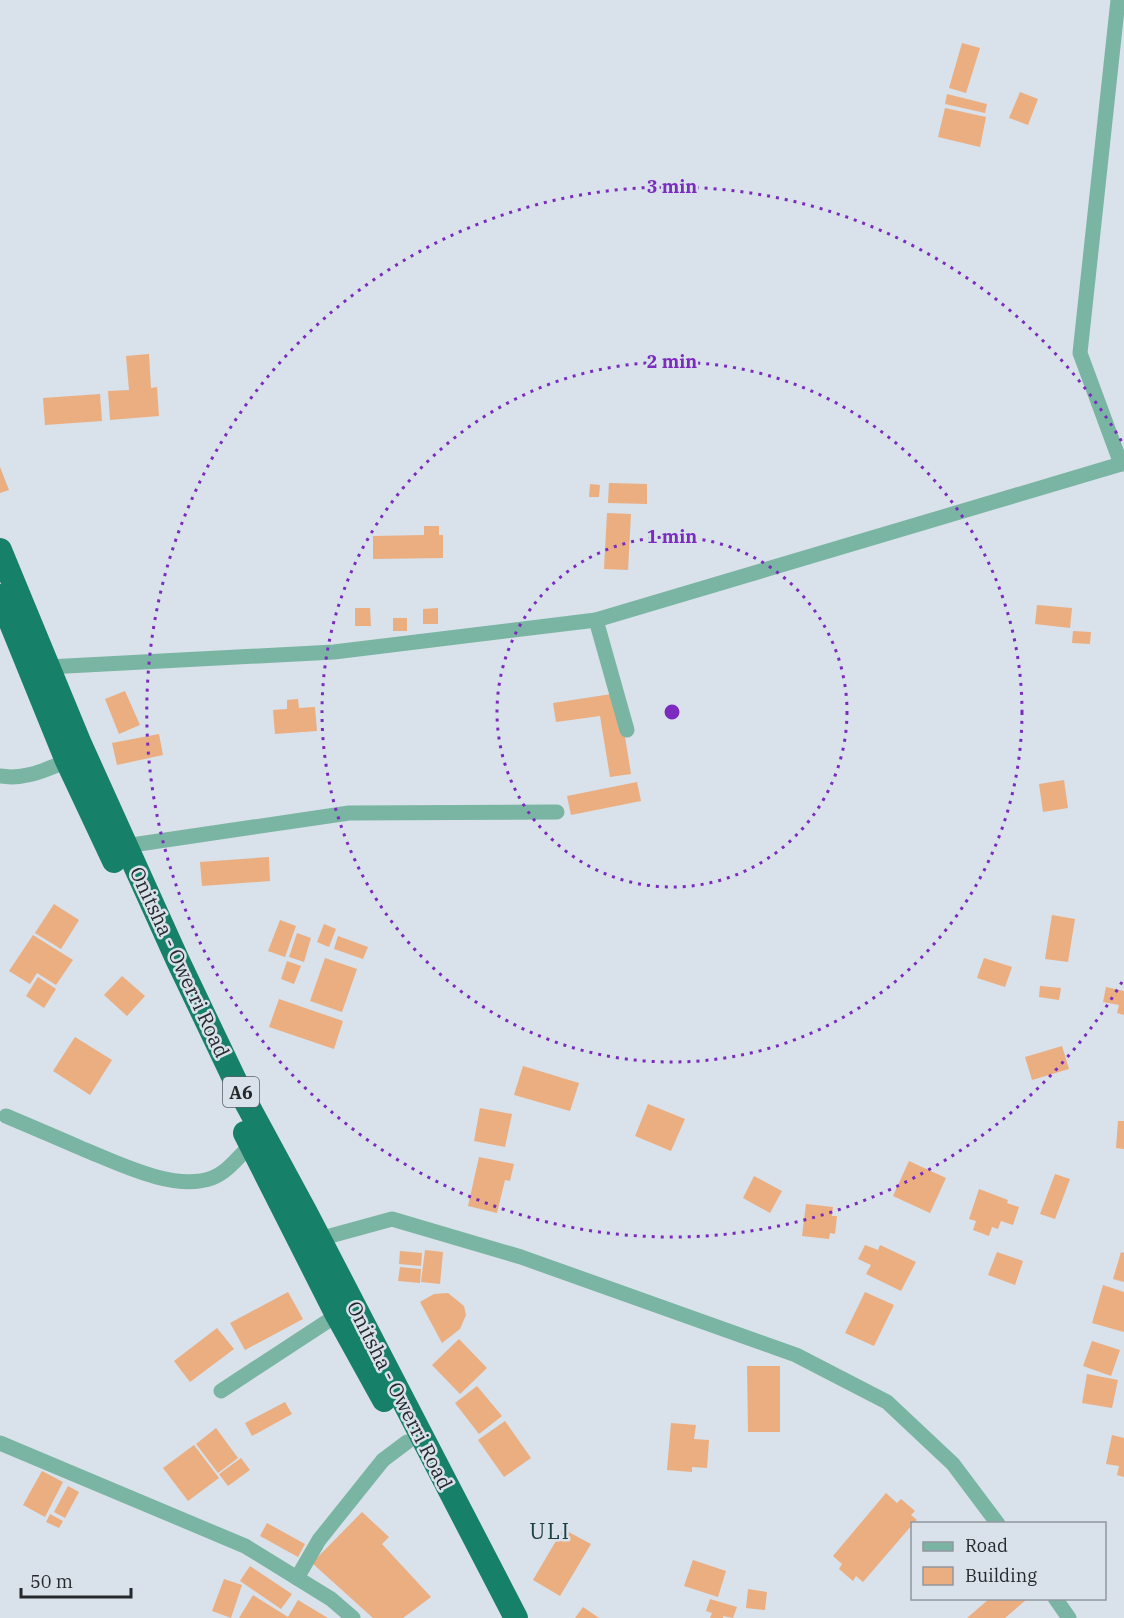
<svg xmlns="http://www.w3.org/2000/svg" width="1124" height="1618" font-family="'IBM Plex Serif',serif">
<style>
.building{fill:#eaae81}
.lines{fill:none;stroke-linecap:round;stroke-linejoin:round}
.minor{stroke:#79b5a2;stroke-width:15}
.trunk{stroke:#178068;stroke-width:24}
.ring{fill:none;stroke:#7b2cbf;stroke-width:3;stroke-dasharray:3 6}
.labels{text-anchor:middle;dominant-baseline:central;stroke-width:5;stroke-linejoin:round;paint-order:stroke}
.shield{fill:#d9e1ea;stroke:#5c6065;stroke-width:1.5}
.shield-label{font-size:18px;font-weight:bold;fill:#26292c}
.street-label{font-size:20px;fill:#26292c;stroke:#d9e1ea}
.quarter-label{font-size:22px;letter-spacing:1.5px;fill:#1c3e3f;stroke:#d9e1ea}
.centre{fill:#7b2cbf;stroke:#d9e1ea;stroke-width:3}
.ring-label{font-size:18px;text-anchor:middle;font-weight:bold;fill:#7b2cbf;stroke:#d9e1ea;stroke-width:5;stroke-linejoin:round;paint-order:stroke}
</style>
<rect width="100%" height="100%" fill="#d9e1ea"/>
<g class="building">
<polygon points="962,43 980,48 966,93 949,88"/>
<polygon points="1020,92 1038,99 1028,125 1009,118"/>
<polygon points="947,94 987,104 985,113 945,104"/>
<polygon points="945,108 986,117 980,147 938,137"/>
<polygon points="149,354 151,388 157,387 159,416 110,420 108,391 129,390 126,356"/>
<polygon points="100,394 102,421 45,425 43,398"/>
<polygon points="0,467 9,490 0,493"/>
<polygon points="609,483 647,484 647,504 608,503"/>
<polygon points="590,484 600,485 599,497 589,497"/>
<polygon points="607,513 631,514 628,570 604,569"/>
<polygon points="424,526 439,526 439,535 443,535 443,558 373,559 373,536 424,535"/>
<polygon points="1037,605 1072,608 1070,628 1035,624"/>
<polygon points="355,608 370,608 371,626 355,626"/>
<polygon points="438,608 438,624 423,624 423,609"/>
<rect x="393" y="618" width="14" height="13"/>
<polygon points="1073,631 1091,632 1090,644 1072,643"/>
<polygon points="125,691 140,725 119,734 105,699"/>
<polygon points="618,693 631,774 610,777 600,716 556,722 553,703"/>
<polygon points="298,699 299,708 315,707 317,731 275,734 273,710 287,709 287,700"/>
<polygon points="159,734 163,755 117,765 112,743"/>
<polygon points="1064,780 1068,808 1043,812 1039,784"/>
<polygon points="637,782 641,801 571,815 567,796"/>
<polygon points="269,857 270,881 202,886 200,862"/>
<polygon points="54,904 79,920 61,949 35,933"/>
<polygon points="1052,915 1075,919 1068,962 1045,959"/>
<polygon points="280,920 296,926 285,957 268,951"/>
<polygon points="324,924 336,929 329,947 317,942"/>
<polygon points="297,933 311,938 304,962 289,957"/>
<polygon points="33,935 73,960 56,985 37,973 30,984 9,971"/>
<polygon points="338,936 368,947 363,959 334,949"/>
<polygon points="325,958 357,969 342,1012 310,1001"/>
<polygon points="984,958 1012,967 1005,987 977,978"/>
<polygon points="287,961 301,966 294,984 281,979"/>
<polygon points="122,976 145,996 127,1016 104,995"/>
<polygon points="38,977 56,989 44,1008 26,996"/>
<polygon points="1040,986 1061,988 1059,1000 1039,997"/>
<polygon points="1106,987 1124,991 1124,1015 1117,1013 1119,1005 1103,1002"/>
<polygon points="279,999 343,1021 334,1049 269,1027"/>
<polygon points="75,1037 112,1060 90,1095 53,1071"/>
<polygon points="1062,1046 1069,1069 1032,1080 1025,1057"/>
<polygon points="523,1066 579,1083 570,1111 514,1095"/>
<polygon points="648,1104 685,1119 671,1151 635,1136"/>
<polygon points="480,1108 512,1114 505,1147 474,1141"/>
<polygon points="1118,1121 1124,1121 1124,1149 1116,1148"/>
<polygon points="479,1157 514,1164 510,1181 505,1180 497,1213 468,1206"/>
<polygon points="909,1161 946,1178 930,1213 893,1196"/>
<polygon points="1055,1174 1070,1179 1055,1219 1040,1214"/>
<polygon points="754,1176 782,1191 770,1213 743,1198"/>
<polygon points="979,1189 1008,1200 1007,1203 1019,1207 1013,1225 1001,1221 998,1229 992,1227 989,1236 973,1230 976,1221 969,1219"/>
<polygon points="806,1204 833,1207 832,1216 837,1216 835,1234 830,1233 829,1239 802,1236"/>
<polygon points="865,1245 878,1250 880,1245 916,1262 901,1291 866,1274 871,1265 858,1259"/>
<polygon points="425,1250 443,1252 440,1284 421,1282"/>
<polygon points="400,1251 422,1253 421,1266 399,1264"/>
<polygon points="997,1252 1023,1261 1015,1285 988,1275"/>
<polygon points="1121,1252 1124,1253 1124,1282 1113,1279"/>
<polygon points="400,1267 421,1269 420,1283 398,1281"/>
<polygon points="1103,1285 1124,1292 1124,1332 1092,1323"/>
<polygon points="288,1292 303,1319 245,1350 230,1323"/>
<polygon points="865,1292 894,1305 874,1346 845,1333"/>
<polygon points="448,1293 464,1306 466,1315 460,1329 442,1343 420,1302 434,1294"/>
<polygon points="217,1328 234,1349 190,1382 174,1361"/>
<polygon points="459,1339 487,1368 460,1394 432,1365"/>
<polygon points="1092,1341 1120,1350 1111,1376 1083,1366"/>
<polygon points="747,1366 780,1366 780,1432 748,1432"/>
<polygon points="1087,1374 1118,1380 1112,1408 1082,1403"/>
<polygon points="477,1386 502,1416 479,1434 455,1403"/>
<polygon points="285,1402 292,1414 252,1436 245,1423"/>
<polygon points="505,1421 531,1458 504,1477 478,1440"/>
<polygon points="671,1423 696,1425 694,1439 709,1440 707,1468 692,1467 692,1472 667,1470"/>
<polygon points="216,1428 238,1458 218,1473 196,1444"/>
<polygon points="1112,1435 1124,1438 1124,1477 1117,1475 1119,1466 1106,1464"/>
<polygon points="194,1445 219,1478 188,1501 163,1468"/>
<polygon points="241,1458 250,1470 228,1486 219,1474"/>
<polygon points="42,1471 63,1482 45,1517 23,1505"/>
<polygon points="68,1486 79,1492 65,1518 54,1512"/>
<polygon points="886,1493 897,1503 901,1499 915,1511 911,1515 917,1520 912,1524 912,1525 863,1582 856,1576 853,1581 839,1569 842,1564 833,1556"/>
<polygon points="362,1512 389,1537 382,1544 431,1597 403,1618 373,1618 312,1563"/>
<polygon points="50,1514 63,1521 59,1528 46,1522"/>
<polygon points="267,1523 305,1544 298,1557 260,1536"/>
<polygon points="563,1529 591,1544 560,1596 533,1580"/>
<polygon points="693,1560 726,1571 718,1597 684,1586"/>
<polygon points="250,1566 292,1594 281,1609 240,1581"/>
<polygon points="224,1579 242,1585 231,1618 212,1611"/>
<polygon points="748,1589 767,1592 765,1610 746,1608"/>
<polygon points="253,1595 288,1617 298,1600 328,1618 239,1618"/>
<polygon points="710,1599 737,1607 733,1618 723,1616 723,1618 710,1618 712,1613 706,1611"/>
<polygon points="989,1599 1027,1599 1005,1618 967,1618"/>
<polygon points="583,1607 599,1618 575,1618"/>
</g>
<g class="lines">
<g class="minor">
<polyline points="1118,0 1080,353 1121,464"/>
<polyline points="596,620 627,730"/>
<polyline points="48,667 334,652 596,620 1121,464 1124,464"/>
<path d="M0,776C25,780 45,770 67,761"/>
<polyline points="125,846 349,813 557,812"/>
<path d="M6,1116C32,1127 58,1138 83,1149C118,1163 174,1192 212,1178C228,1172 239,1156 251,1145"/>
<polyline points="319,1239 392,1219 521,1257 796,1355 887,1402 953,1464 998,1524"/>
<polyline points="221,1391 337,1315"/>
<polyline points="0,1443 245,1546 331,1599 353,1618"/>
<polyline points="297,1578 319,1540 383,1460 407,1442"/>
<polyline points="1055,1598 1069,1618"/>
</g>
<g class="trunk">
<polyline points="0,550 80,744 178,961 241,1093 306,1213 516,1618"/>
<polyline points="0,596 67,761 114,861"/>
<polyline points="245,1133 337,1315 384,1400"/>
</g>
</g>
<g class="ring">
<circle cx="672" cy="712" r="175"/>
<circle cx="672" cy="712" r="350"/>
<path d="M1122 982A525 525 0 1 1 1122 442"/>
</g>
<g class="labels">
<rect class="shield" x="223" y="1077" width="36" height="30" rx="4.5"/>
<g class="shield-label">
<text x="241" y="1092">A6</text>
</g>
<g class="street-label">
<text transform="translate(180 962) rotate(65)">Onitsha - Owerri Road</text>
<text transform="translate(400 1395) rotate(63)">Onitsha - Owerri Road</text>
</g>
<g class="quarter-label">
<text x="550" y="1530">ULI</text>
</g>
</g>
<circle cx="672" cy="712" r="9" class="centre"/>
<g class="ring-label">
<text x="672" y="193">3 min</text>
<text x="672" y="368">2 min</text>
<text x="672" y="543">1 min</text>
</g>
<rect x="911" y="1522" width="195" height="78" fill="#d9e1ea" stroke="#91979e" stroke-width="1.5"/>
<rect x="923" y="1542" width="30" height="9" fill="#79b5a2" stroke="#91979e" stroke-width="1.5"/>
<text x="965" y="1552" font-size="18" fill="#26292c">Road</text>
<rect x="923" y="1567" width="30" height="18" fill="#eaae81" stroke="#91979e" stroke-width="1.5"/>
<text x="965" y="1582" font-size="18" fill="#26292c">Building</text>
<path d="M21 1588v9h110v-9" fill="none" stroke="#26292c" stroke-width="3"/>
<text x="30" y="1588" font-size="18" fill="#26292c" stroke="#d9e1ea" stroke-width="4.5" paint-order="stroke">50 m</text>
</svg>
